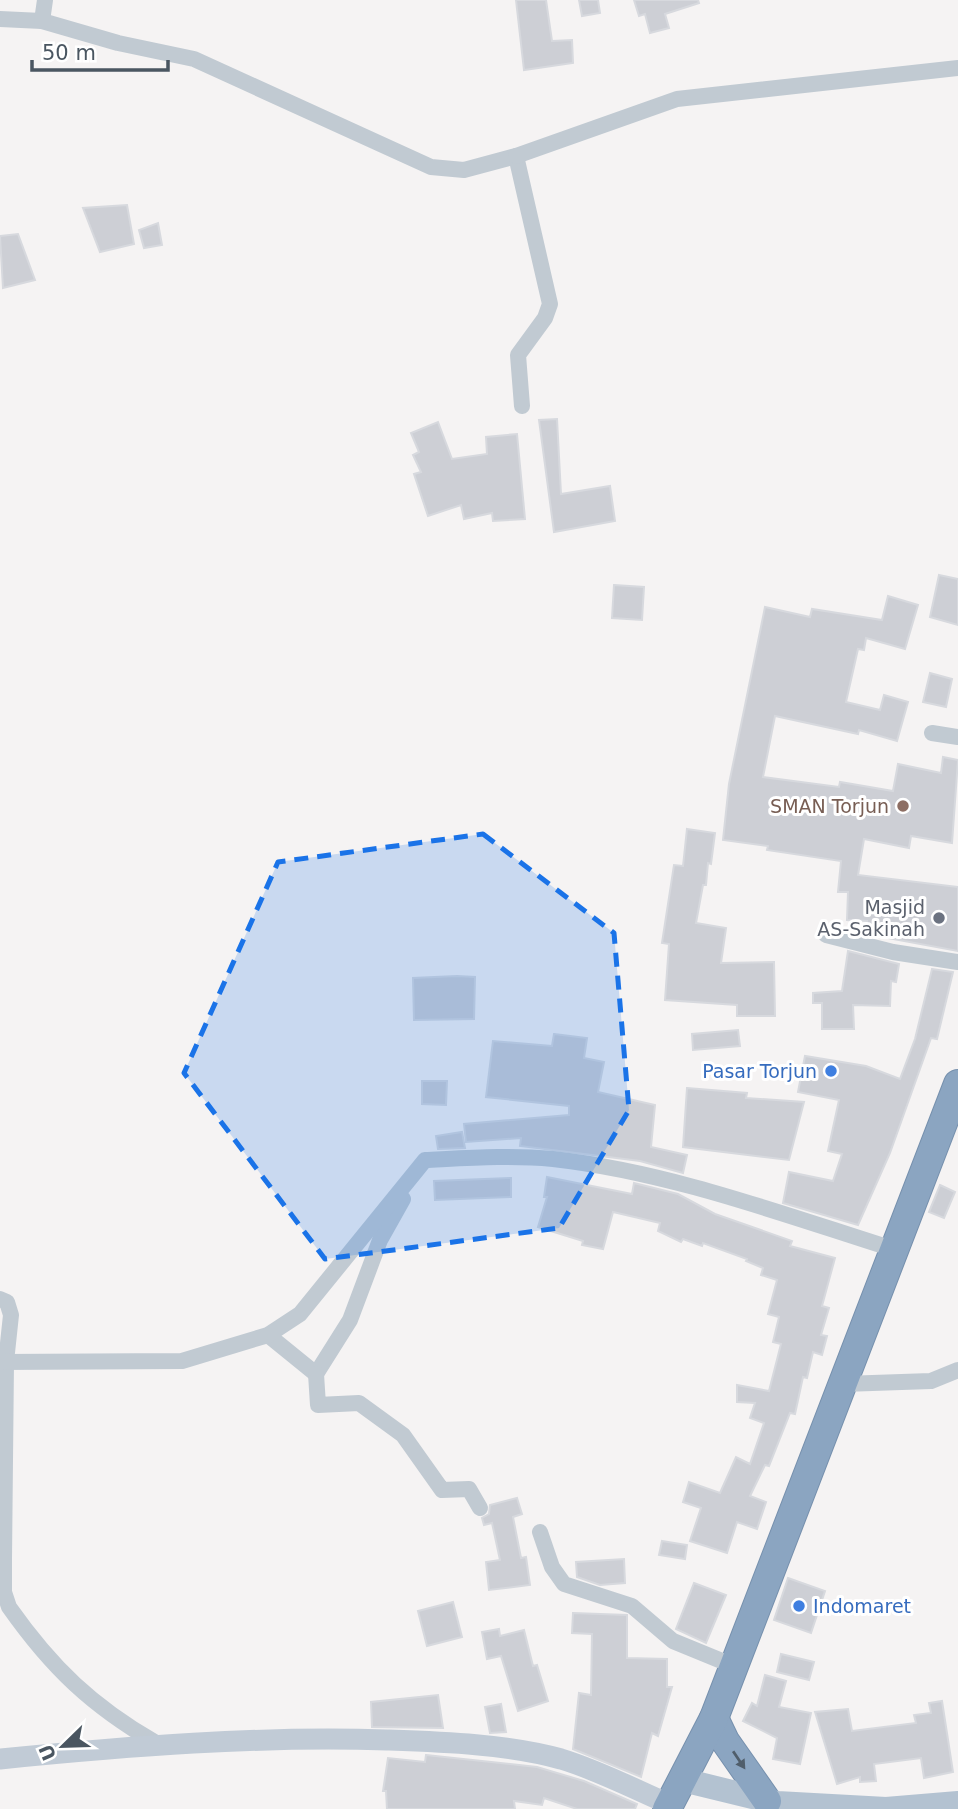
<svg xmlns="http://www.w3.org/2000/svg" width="958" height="1809" font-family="'DejaVu Sans',sans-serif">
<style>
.building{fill:#cdcfd5;stroke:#d7d9de;stroke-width:2}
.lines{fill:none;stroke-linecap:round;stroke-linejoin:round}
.highway-casing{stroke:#7690ad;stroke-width:30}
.street{stroke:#c1cad2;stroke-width:16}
.secondary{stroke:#c1cbd6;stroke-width:21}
.primary{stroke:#b3c2d1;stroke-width:24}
.highway{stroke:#8ba5c1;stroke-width:28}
.oneway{fill:#505e6b}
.marked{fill:#1a73e8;fill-opacity:0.2;stroke:#1a73e8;stroke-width:5;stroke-dasharray:14 9;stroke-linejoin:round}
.education-dot{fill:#8d6e63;stroke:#fff;stroke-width:2.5}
.worship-dot{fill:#6b7280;stroke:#fff;stroke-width:2.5}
.shop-dot{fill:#3f7fe0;stroke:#fff;stroke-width:2.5}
.labels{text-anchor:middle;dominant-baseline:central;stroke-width:6;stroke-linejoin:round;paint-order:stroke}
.education-label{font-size:19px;fill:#785e54;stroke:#fff;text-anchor:end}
.worship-label{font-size:19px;fill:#5b616d;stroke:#fff;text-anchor:end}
.shop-label{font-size:19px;fill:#366cbe;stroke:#fff;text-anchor:end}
</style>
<rect width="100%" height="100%" fill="#f5f3f3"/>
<g class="building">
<polygon points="516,0 546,0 552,41 572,40 573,63 524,70"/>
<polygon points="579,0 598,0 600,13 582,16"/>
<polygon points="634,0 698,0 699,3 665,14 669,28 650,33 645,14 639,16"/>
<polygon points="127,205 134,244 100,252 83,208"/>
<polygon points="158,223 162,245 144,248 139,230"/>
<polygon points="18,234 35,280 3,288 0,236"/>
<polygon points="557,419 561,494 610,486 615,521 554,532 539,420"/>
<polygon points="438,422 452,459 487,454 486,437 517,434 525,519 493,521 492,513 464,519 461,505 428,516 414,474 421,472 413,455 419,452 411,433"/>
<polygon points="939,575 958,579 958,625 930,617"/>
<polygon points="614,585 644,587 642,620 612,618"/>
<polygon points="888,596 918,605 905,649 866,638 864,650 858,649 846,702 880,710 884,695 908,702 897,741 859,730 858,734 775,716 763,777 839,787 840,782 893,791 898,764 941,773 943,757 958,760 952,843 911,836 909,848 864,839 858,875 958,887 958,951 866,934 867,921 847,920 848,892 838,892 841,861 767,850 768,846 723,840 729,784 765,607 810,617 812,609 882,620"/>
<polygon points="930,673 952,679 946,707 923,702"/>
<polygon points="687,829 715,833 711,864 708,863 706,885 703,885 696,923 726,928 721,963 774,962 775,1016 737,1016 737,1005 665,1000 669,944 662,943 674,865 683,866"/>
<polygon points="848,951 899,964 896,982 891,981 890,1006 853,1005 854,1029 822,1029 822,1003 813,1003 813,993 842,991"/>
<polygon points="932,969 953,972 937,1039 931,1038 890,1153 858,1225 783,1203 789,1172 833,1181 842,1154 828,1151 839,1100 798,1092 805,1056 866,1066 900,1079 915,1039"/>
<polygon points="457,976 475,977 474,1019 414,1020 413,978"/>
<polygon points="738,1030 740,1046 693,1050 692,1034"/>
<polygon points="554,1034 587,1038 584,1058 604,1062 598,1092 655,1105 651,1147 687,1155 683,1173 640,1161 520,1146 521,1138 466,1142 464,1124 569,1115 569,1106 486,1097 493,1041 552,1046"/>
<polygon points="422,1081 447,1081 446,1105 422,1104"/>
<polygon points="687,1088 747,1093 746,1098 804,1102 789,1160 683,1147"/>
<polygon points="462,1132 465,1148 438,1149 436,1136"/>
<polygon points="547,1177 632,1194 634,1183 678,1194 715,1214 792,1241 790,1246 835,1258 822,1306 829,1308 821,1335 827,1336 822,1355 813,1352 807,1378 803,1377 795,1414 790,1413 769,1466 765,1465 750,1496 766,1502 757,1529 737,1522 727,1553 690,1541 701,1508 683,1502 689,1482 720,1493 736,1457 750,1464 764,1423 750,1418 755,1403 737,1402 737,1385 769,1391 781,1344 773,1342 779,1317 768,1314 777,1280 761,1275 763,1268 746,1261 747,1259 703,1243 702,1246 683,1239 681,1242 658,1231 660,1223 613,1212 603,1249 582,1245 583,1241 538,1227 547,1197 544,1197"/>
<polygon points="511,1178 511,1197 435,1200 434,1181"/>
<polygon points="940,1185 955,1192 944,1218 929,1212"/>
<polygon points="517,1498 522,1514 513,1517 521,1558 526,1557 530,1585 489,1590 486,1562 500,1560 492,1523 484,1525 482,1518 489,1514 490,1505"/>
<polygon points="662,1541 687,1545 685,1559 659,1555"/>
<polygon points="624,1559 625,1583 600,1585 577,1577 576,1562"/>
<polygon points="788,1578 825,1591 811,1633 774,1620"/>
<polygon points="694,1583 726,1595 706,1643 676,1629"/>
<polygon points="453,1602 462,1637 427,1646 418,1611"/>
<polygon points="573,1613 627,1615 627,1658 667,1659 667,1687 672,1687 658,1736 652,1733 641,1777 573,1749 579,1693 591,1695 592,1634 572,1633"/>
<polygon points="499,1629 500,1636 524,1630 533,1666 537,1665 548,1701 518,1711 501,1656 487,1659 482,1632"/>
<polygon points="781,1654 814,1662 809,1680 777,1672"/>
<polygon points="765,1675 786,1681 779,1707 811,1713 800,1764 773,1759 777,1738 743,1721 752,1703 757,1706"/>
<polygon points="438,1695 443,1728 372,1727 371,1702"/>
<polygon points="942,1701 953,1772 924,1778 921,1758 874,1764 876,1781 860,1782 860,1777 837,1784 815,1712 848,1709 852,1731 916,1723 914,1715 931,1713 929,1703"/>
<polygon points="501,1704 506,1732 490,1733 485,1707"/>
<polygon points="426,1755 537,1767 584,1781 637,1804 635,1809 577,1809 544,1798 542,1805 514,1801 515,1809 387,1809 386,1791 383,1791 388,1758 425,1762"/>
</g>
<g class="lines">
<defs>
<g id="highway">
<polyline points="714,1718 725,1741 767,1801"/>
<polyline points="667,1809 714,1718 958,1084"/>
</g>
</defs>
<use href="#highway" class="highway-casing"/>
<g class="street">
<polyline points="0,19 42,21 118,43 194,59 431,167 464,170 516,156 550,304 545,318 518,355 522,406"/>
<polyline points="42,21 45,0"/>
<polyline points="516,156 677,99 958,68"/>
<polyline points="932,733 958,737"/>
<polyline points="826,935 893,952 958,962"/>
<path d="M0,1299L7,1302L11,1315L6,1362L4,1559V1592L9,1607C52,1668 92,1706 156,1743"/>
<polyline points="268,1335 316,1374 350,1320 380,1240 403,1199"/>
<path d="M0,1362L182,1361L268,1335L300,1314L425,1160C468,1158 510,1155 553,1159C669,1172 782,1214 893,1249"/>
<polyline points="316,1374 318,1405 359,1403 403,1435 442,1490 469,1489 480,1508"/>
<polyline points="843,1384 931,1381 958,1370"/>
<polyline points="540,1532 552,1567 564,1584 632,1606 673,1641 734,1666"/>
</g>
<path class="secondary" d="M0,1759C130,1746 257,1736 387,1740C444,1742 506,1744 561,1759C598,1770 634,1789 669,1804"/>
<polyline class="primary" points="683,1780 777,1803 886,1809 958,1803"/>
<use href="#highway" class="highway"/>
</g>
<defs><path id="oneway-solid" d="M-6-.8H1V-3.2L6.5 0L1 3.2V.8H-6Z" transform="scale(1.75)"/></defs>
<use class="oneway" href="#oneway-solid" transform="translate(739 1760) rotate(56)"/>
<path class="marked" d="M483,834L614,933L629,1110L559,1228L325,1259L184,1073L278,862Z"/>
<circle class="education-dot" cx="903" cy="806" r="7"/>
<circle class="worship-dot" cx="939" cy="918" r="7"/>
<g class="shop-dot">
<circle cx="831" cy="1071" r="7"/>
<circle cx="799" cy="1606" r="7"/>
</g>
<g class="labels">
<g class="education-label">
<text x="889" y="806">SMAN Torjun</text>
</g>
<g class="worship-label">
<text x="925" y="907">Masjid<tspan x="925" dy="22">AS-Sakinah</tspan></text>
</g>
<g class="shop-label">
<text x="817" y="1071">Pasar Torjun</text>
<text x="813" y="1606" text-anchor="start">Indomaret</text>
</g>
</g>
<g transform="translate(63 1746) rotate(247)" stroke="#ffffff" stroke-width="5" paint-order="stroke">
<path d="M0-5L12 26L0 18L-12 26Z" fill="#4a5661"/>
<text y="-10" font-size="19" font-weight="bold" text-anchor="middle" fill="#4a5661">U</text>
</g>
<path d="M32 60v10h136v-10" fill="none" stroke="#4a5661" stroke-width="3.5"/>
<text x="42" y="60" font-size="21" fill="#4a5661" stroke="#ffffff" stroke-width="5" paint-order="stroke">50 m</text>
</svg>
